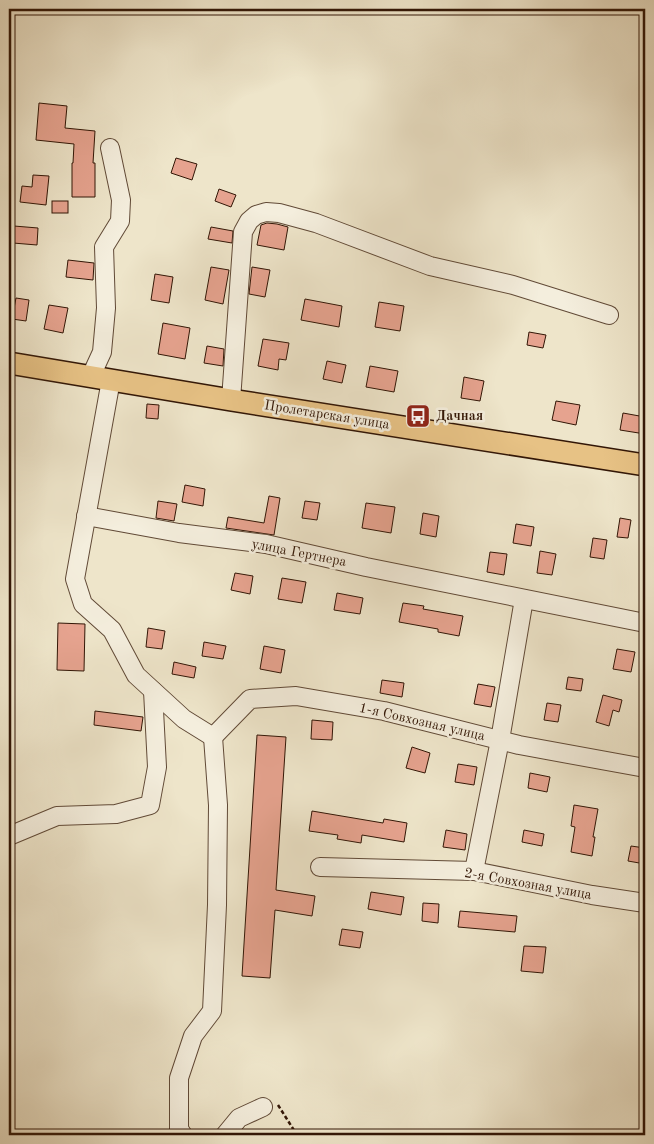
<svg xmlns="http://www.w3.org/2000/svg" width="654" height="1144" font-family="'Old Standard TT',serif">
<style>
.building{fill:#e6a38f;stroke:#321606}
.lines{fill:none;stroke-linecap:round;stroke-linejoin:round}
.minor-casing{stroke:#614a37;stroke-width:20}
.major-casing{stroke:#321606;stroke-width:24}
.path{stroke:#321606;stroke-width:2.5;stroke-dasharray:4 2.5;stroke-linecap:butt}
.minor{stroke:#f4eedd;stroke-width:18}
.major{stroke:#e7c285;stroke-width:21}
.labels{text-anchor:middle;dominant-baseline:central;stroke-width:5;stroke-linejoin:round;paint-order:stroke}
.street-label{font-size:14px;fill:#321606;stroke:#f4eedd}
.poi-label{font-size:14px;font-weight:bold;fill:#321606;stroke:#f4eedd;text-anchor:start}
</style>
<rect width="100%" height="100%" fill="#eee5ca"/>
<filter id="stains"><feTurbulence type="fractalNoise" baseFrequency=".004" numOctaves="4"/><feColorMatrix values="0 0 0 0 .2 0 0 0 0 .09 0 0 0 0 .02 0 0 0 .5 -.17"/></filter>
<radialGradient id="worn" r=".72"><stop offset=".6" stop-color="#630" stop-opacity="0"/><stop offset="1" stop-color="#630" stop-opacity=".3"/></radialGradient>
<g class="building">
<polygon points="39,103 67,106 65,128 95,131 93,163 95,163 95,197 72,197 72,163 73,163 74,144 36,140"/>
<polygon points="176,158 197,164 192,180 171,173"/>
<polygon points="33,175 49,176 46,205 20,202 22,186 32,187"/>
<polygon points="219,189 236,195 231,207 215,201"/>
<rect x="52" y="201" width="16" height="12"/>
<polygon points="267,223 277,224 288,227 284,250 257,245 261,225"/>
<polygon points="14,226 38,228 37,245 13,243"/>
<polygon points="211,227 233,231 232,243 208,239"/>
<polygon points="68,260 94,263 93,280 66,277"/>
<polygon points="211,267 229,270 223,304 205,300"/>
<polygon points="252,267 270,270 265,297 249,294"/>
<polygon points="155,274 173,277 169,303 151,300"/>
<polygon points="16,298 29,300 26,321 12,319"/>
<polygon points="305,299 342,306 339,327 301,320"/>
<polygon points="379,302 404,306 400,331 375,327"/>
<polygon points="49,305 68,308 63,333 44,329"/>
<polygon points="163,323 190,328 185,359 158,354"/>
<polygon points="529,332 546,335 543,348 527,345"/>
<polygon points="263,339 289,343 286,360 279,359 278,370 258,366"/>
<polygon points="207,346 224,349 223,366 204,363"/>
<polygon points="327,361 346,365 342,383 323,379"/>
<polygon points="370,366 398,371 394,392 366,387"/>
<polygon points="464,377 484,381 480,401 461,398"/>
<polygon points="556,401 580,405 576,425 552,420"/>
<polygon points="147,404 159,405 158,419 146,418"/>
<polygon points="623,413 645,417 645,434 620,430"/>
<polygon points="185,485 205,489 203,506 182,502"/>
<polygon points="269,496 280,498 274,535 226,528 228,517 264,523"/>
<polygon points="158,501 177,504 174,521 156,518"/>
<polygon points="305,501 320,503 317,520 302,518"/>
<polygon points="366,503 395,507 391,533 362,528"/>
<polygon points="423,513 439,516 436,537 420,534"/>
<polygon points="620,518 631,520 628,538 617,537"/>
<polygon points="516,524 534,527 531,546 513,543"/>
<polygon points="593,538 607,540 604,559 590,557"/>
<polygon points="540,551 556,554 552,575 537,573"/>
<polygon points="490,552 507,554 504,575 487,572"/>
<polygon points="235,573 253,576 250,594 231,590"/>
<polygon points="282,578 306,582 302,603 278,599"/>
<polygon points="337,593 363,598 360,614 334,610"/>
<polygon points="403,603 424,606 423,609 463,616 459,636 438,632 438,629 399,622"/>
<polygon points="58,623 85,624 84,671 57,670"/>
<polygon points="148,628 165,631 162,649 146,647"/>
<polygon points="204,642 226,646 223,659 202,656"/>
<polygon points="264,646 285,650 281,673 260,669"/>
<polygon points="617,649 635,652 631,672 613,669"/>
<polygon points="174,662 196,667 194,678 172,674"/>
<polygon points="568,677 583,679 581,691 566,689"/>
<polygon points="382,680 404,683 402,697 380,693"/>
<polygon points="478,684 495,687 491,707 474,704"/>
<polygon points="603,695 622,700 619,712 613,710 609,726 596,722"/>
<polygon points="547,703 561,705 558,722 544,720"/>
<polygon points="95,711 143,717 141,731 94,725"/>
<polygon points="312,720 333,722 332,740 311,739"/>
<polygon points="257,735 286,737 276,890 315,896 312,916 275,910 270,978 242,976"/>
<polygon points="412,747 430,753 425,773 406,768"/>
<polygon points="458,764 477,767 474,785 455,782"/>
<polygon points="530,773 550,777 547,792 528,788"/>
<polygon points="574,805 598,809 593,837 595,837 592,856 571,852 575,827 571,826"/>
<polygon points="312,811 383,823 384,819 407,823 404,842 362,835 361,843 337,839 338,835 309,831"/>
<polygon points="446,830 467,834 465,850 443,847"/>
<polygon points="524,830 544,834 542,846 522,842"/>
<polygon points="631,846 645,848 645,864 628,861"/>
<polygon points="371,892 404,897 401,915 368,909"/>
<polygon points="423,903 439,904 438,923 422,921"/>
<polygon points="460,911 517,916 515,932 458,927"/>
<polygon points="342,929 363,932 360,948 339,945"/>
<polygon points="524,946 546,947 543,973 521,971"/>
</g>
<g class="lines">
<defs>
<g id="minor">
<polyline points="91,376 102,352 106,308 104,247 120,221 121,200 110,148"/>
<polyline points="111,380 75,579 83,604 112,630 136,675 184,719 213,737"/>
<polyline points="231,400 243,232 249,221 256,215 266,212 279,213 316,223 430,266 513,285 609,315"/>
<polyline points="86,516 179,533 266,544 366,567 645,623"/>
<polyline points="213,737 250,699 296,696 384,711 519,745 645,768"/>
<polyline points="9,836 57,816 116,814 150,805 157,767 153,691"/>
<polyline points="320,867 474,871 592,895 645,903"/>
<polyline points="474,871 500,740 524,599"/>
<polyline points="183,1135 179,1129 179,1078 193,1036 212,1011 217,905 218,805 213,737"/>
<polyline points="225,1135 239,1118 263,1107"/>
</g>
<polyline id="major" points="9,363 231,400 645,465"/>
</defs>
<use href="#minor" class="minor-casing"/>
<use href="#major" class="major-casing"/>
<polyline class="path" points="278,1105 297,1135"/>
<use href="#minor" class="minor"/>
<use href="#major" class="major"/>
</g>
<defs>
<symbol id="bus-square" viewBox="-11 -11 22 22"><rect x="-9" y="-9" width="18" height="18" rx="4" fill="#8f2418" stroke="#f4eedd"/><path d="M-5-6H5V4H4V6H2V4H-2V6H-4V4H-5ZM-3.5-4V0h7V-4ZM-3.5 1.2v1.5H-2V1.2ZM2 1.2v1.5H3.5V1.2Z" fill="#fff"/></symbol>
</defs>
<g fill-rule="evenodd">
<use href="#bus-square" x="404" y="402" width="28" height="28"/>
</g>
<g class="labels">
<g class="street-label">
<text transform="translate(327 415) rotate(9)">Пролетарская улица</text>
<text transform="translate(299 553) rotate(11)">улица Гертнера</text>
<text transform="translate(422 722) rotate(13)">1-я Совхозная улица</text>
<text transform="translate(528 884) rotate(10)">2-я Совхозная улица</text>
</g>
<g class="poi-label">
<text x="436" y="416">Дачная</text>
</g>
</g>
<rect width="654" height="1144" fill="none" stroke="#eee5ca" stroke-width="30"/>
<rect x="10" y="10" width="634" height="1124" fill="none" stroke="#321606" stroke-width="2.5"/>
<rect x="15" y="15" width="624" height="1114" fill="none" stroke="#321606"/>
<rect width="100%" height="100%" filter="url(#stains)"/>
<rect width="100%" height="100%" fill="url(#worn)"/>
</svg>
